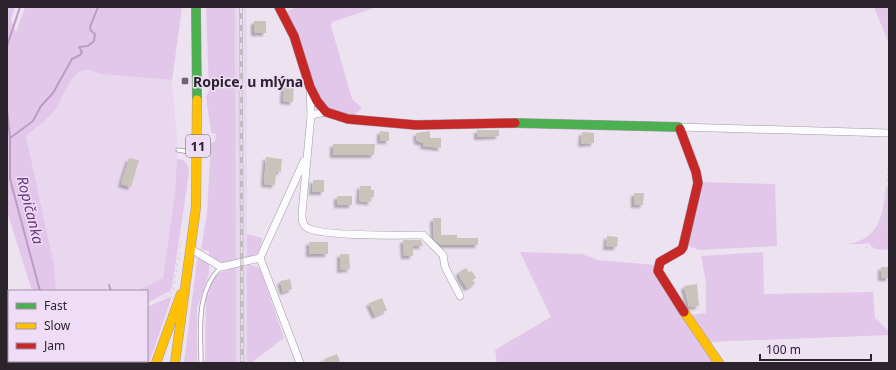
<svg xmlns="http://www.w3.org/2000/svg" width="896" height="370" font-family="'Noto Sans',sans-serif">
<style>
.built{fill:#e9d7ef}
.green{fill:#e2c7eb}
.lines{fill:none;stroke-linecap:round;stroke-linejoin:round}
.stream{stroke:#bc9bc6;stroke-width:2}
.building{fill:#cac3bb;filter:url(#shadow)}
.lane-casing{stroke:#a29aa5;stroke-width:5}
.street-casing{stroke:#a29aa5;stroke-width:8}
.fast-casing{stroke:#a29aa5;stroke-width:10}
.slow-casing{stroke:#a29aa5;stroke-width:10}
.jam-casing{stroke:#a29aa5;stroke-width:10}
.path{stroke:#dbd8dc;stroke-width:1.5;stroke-dasharray:3 3;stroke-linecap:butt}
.lane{stroke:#fcfbfd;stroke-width:3.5}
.street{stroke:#fcfbfd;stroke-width:7}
.fast{stroke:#4caf50;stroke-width:9}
.slow{stroke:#ffc107;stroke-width:9}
.jam{stroke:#c62828;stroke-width:9}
.rail-casing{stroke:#bdbbbe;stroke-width:3.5}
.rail{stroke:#efdcf6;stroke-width:2;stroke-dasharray:6;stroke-linecap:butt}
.poi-dot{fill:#6f6671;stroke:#efdcf6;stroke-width:1.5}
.labels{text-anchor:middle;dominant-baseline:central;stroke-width:3;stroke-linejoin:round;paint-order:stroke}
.shield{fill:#efdcf6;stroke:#665b69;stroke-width:1}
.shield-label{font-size:13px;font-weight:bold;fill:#2b242d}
.poi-label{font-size:14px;font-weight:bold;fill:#2b242d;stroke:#efdcf6;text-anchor:start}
.water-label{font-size:15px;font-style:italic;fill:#6d387d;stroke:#efdcf6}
</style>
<defs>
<filter id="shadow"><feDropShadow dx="-3" dy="3" stdDeviation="1" flood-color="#0004"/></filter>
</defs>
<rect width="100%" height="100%" fill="#ece2f0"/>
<g class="built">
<polygon points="235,7 247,7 247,363 236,363"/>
<polygon points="89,69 99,74 172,80 178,150 175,192 163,278 137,291 56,291 54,265 26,136 54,111 74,76 82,70"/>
</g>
<g class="green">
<path d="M7,7H15L11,20L16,32L25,7H182L172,80L99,74C73,57 66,96 54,111C47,120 35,128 26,136L54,265L56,291H32L7,211Z"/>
<path d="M206,7H235L236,261C224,264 219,263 209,255V251L201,249L207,213L211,143L215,141L216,134L211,133L206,96L209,91Z"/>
<polygon points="297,7 377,7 332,22 331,26 352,99 362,108 352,117 335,113 321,102 285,12"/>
<polygon points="874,7 889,7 889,44"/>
<path d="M177,159C186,160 189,164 189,173L172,287L170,291L147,303V291H137L163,278L175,192Z"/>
<polygon points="701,182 775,184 777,246 699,250 688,246 688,241"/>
<path d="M886,187H889V250L875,249L868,243L864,244H848C880,239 883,214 886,187Z"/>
<path d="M247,234L262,238C261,249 259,255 247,258Z"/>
<polygon points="520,252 582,254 598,260 655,265 715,363 497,363 495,350 551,317"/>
<polygon points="763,252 764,294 873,292 875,318 889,331 889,335 708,342 691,315 706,313 706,283 701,256"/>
<polygon points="199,257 209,263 209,274 197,308 197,363 184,363 197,260"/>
<polygon points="247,264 258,267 261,271 284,338 251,363 247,363"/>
<polygon points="236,266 236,363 205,363 206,298 212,282 218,274"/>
<polygon points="172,296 149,363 91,362 147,361 147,307"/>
</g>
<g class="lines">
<g class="stream">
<polyline points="7,46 20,7"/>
<polyline points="7,110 10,138 10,179 40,291"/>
<polyline points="10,138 33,121 41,106 53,93 72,59 80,55 82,52 79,47 88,46 94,41 95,34 91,31 90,27 98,7"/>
<polyline points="109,285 111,291"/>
<polyline points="45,363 46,361"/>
<polyline points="80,363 82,361"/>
</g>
</g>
<g class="building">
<rect x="254" y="21" width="12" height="12"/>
<polygon points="284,84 294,84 293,102 283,101"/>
<polygon points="477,130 499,130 499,136 477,137"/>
<polygon points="380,131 389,132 389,141 380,141"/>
<polygon points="430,131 430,138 441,138 441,148 423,146 424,143 417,141 416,133"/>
<polygon points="582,132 594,133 594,143 581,144"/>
<polygon points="333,144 375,144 374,155 333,155"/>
<polygon points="266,157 282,159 281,172 276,171 275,185 264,184"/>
<polygon points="129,158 139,160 131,187 121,184"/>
<polygon points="313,180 324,180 324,192 312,192"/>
<polygon points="360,186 371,186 371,190 374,190 374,197 371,197 371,202 359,201"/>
<polygon points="634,193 644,193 643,205 634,205"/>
<rect x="337" y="196" width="15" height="9"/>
<polygon points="433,218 441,218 441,235 457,235 457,238 478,238 478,245 441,245 434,239"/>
<polygon points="607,236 618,237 617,247 606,247"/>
<polygon points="403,240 421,240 423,246 413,246 413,256 404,256"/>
<rect x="309" y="242" width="19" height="12"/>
<polygon points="340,254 349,254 350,269 340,270"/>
<rect x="881" y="267" width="8" height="11"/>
<polygon points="466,268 469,272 472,271 476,278 473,280 475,284 467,288 460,277 459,272"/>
<polygon points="290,279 292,289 283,292 280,281"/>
<polygon points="697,284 699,306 689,307 684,286"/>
<polygon points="382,298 387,310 375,316 369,303"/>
<polygon points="337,354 340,361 336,363 321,363 325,361 324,359"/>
</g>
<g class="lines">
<defs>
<g id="lane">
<polyline points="178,150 197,153"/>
<path d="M201,363C201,330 195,292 221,267"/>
</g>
<g id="street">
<polyline points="310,89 311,115 326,112"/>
<path d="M311,115L302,213C302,218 302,224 306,227C318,237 404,235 423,235L443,255L445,267L460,296"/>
<polyline points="679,127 889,133"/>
<polyline points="191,249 221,267 260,258"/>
<polyline points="300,363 260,258 304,161"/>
</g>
<g id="fast">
<polyline points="196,7 197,100"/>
<polyline points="515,123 679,127 680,129"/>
</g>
<g id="slow">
<polyline points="684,312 719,363"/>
<polyline points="156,363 181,294"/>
<polyline points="175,363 196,207 197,100"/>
</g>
<g id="jam">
<polyline points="279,7 294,36 310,87 317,101 326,112 348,119 416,125 515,123"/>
<polyline points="680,129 696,172 698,183 683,247 681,250 660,262 658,271 684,312"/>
</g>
</defs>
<use href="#lane" class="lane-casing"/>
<use href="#street" class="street-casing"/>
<use href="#fast" class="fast-casing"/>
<use href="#slow" class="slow-casing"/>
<use href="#jam" class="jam-casing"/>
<g class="path">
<polyline points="208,133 208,141"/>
<polyline points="866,249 881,226 884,216 889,159"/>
<polyline points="164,297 173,291 181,241"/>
</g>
<use href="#lane" class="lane"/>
<use href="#street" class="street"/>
<use href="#fast" class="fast"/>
<use href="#slow" class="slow"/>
<use href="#jam" class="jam"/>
<defs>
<polyline id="rail" points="241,7 242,363"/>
</defs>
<use href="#rail" class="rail-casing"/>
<use href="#rail" class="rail"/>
</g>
<rect class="poi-dot" x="181" y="77" width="8" height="8" rx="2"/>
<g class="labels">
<rect class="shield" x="186" y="135" width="24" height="22" rx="3"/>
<g class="shield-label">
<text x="198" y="146">11</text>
</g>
<g class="poi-label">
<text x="193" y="81">Ropice, u mlýna</text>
</g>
<g class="water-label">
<text transform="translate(31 210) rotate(76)">Ropičanka</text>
</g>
</g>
<rect width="896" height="370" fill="none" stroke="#2b242d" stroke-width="16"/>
<rect x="8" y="290" width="140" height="72" fill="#efdcf6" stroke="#a192a6"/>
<rect x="16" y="303" width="20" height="6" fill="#4caf50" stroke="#a192a6"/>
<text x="44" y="310" font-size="12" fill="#2b242d">Fast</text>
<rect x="16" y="323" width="20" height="6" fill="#ffc107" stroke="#a192a6"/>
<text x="44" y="330" font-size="12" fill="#2b242d">Slow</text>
<rect x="16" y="343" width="20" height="6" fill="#c62828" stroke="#a192a6"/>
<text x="44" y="350" font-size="12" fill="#2b242d">Jam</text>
<path d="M760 354v6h111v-6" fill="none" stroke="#2b242d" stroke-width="2"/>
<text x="766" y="354" font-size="12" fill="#2b242d" stroke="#efdcf6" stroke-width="3" paint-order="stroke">100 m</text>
</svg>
